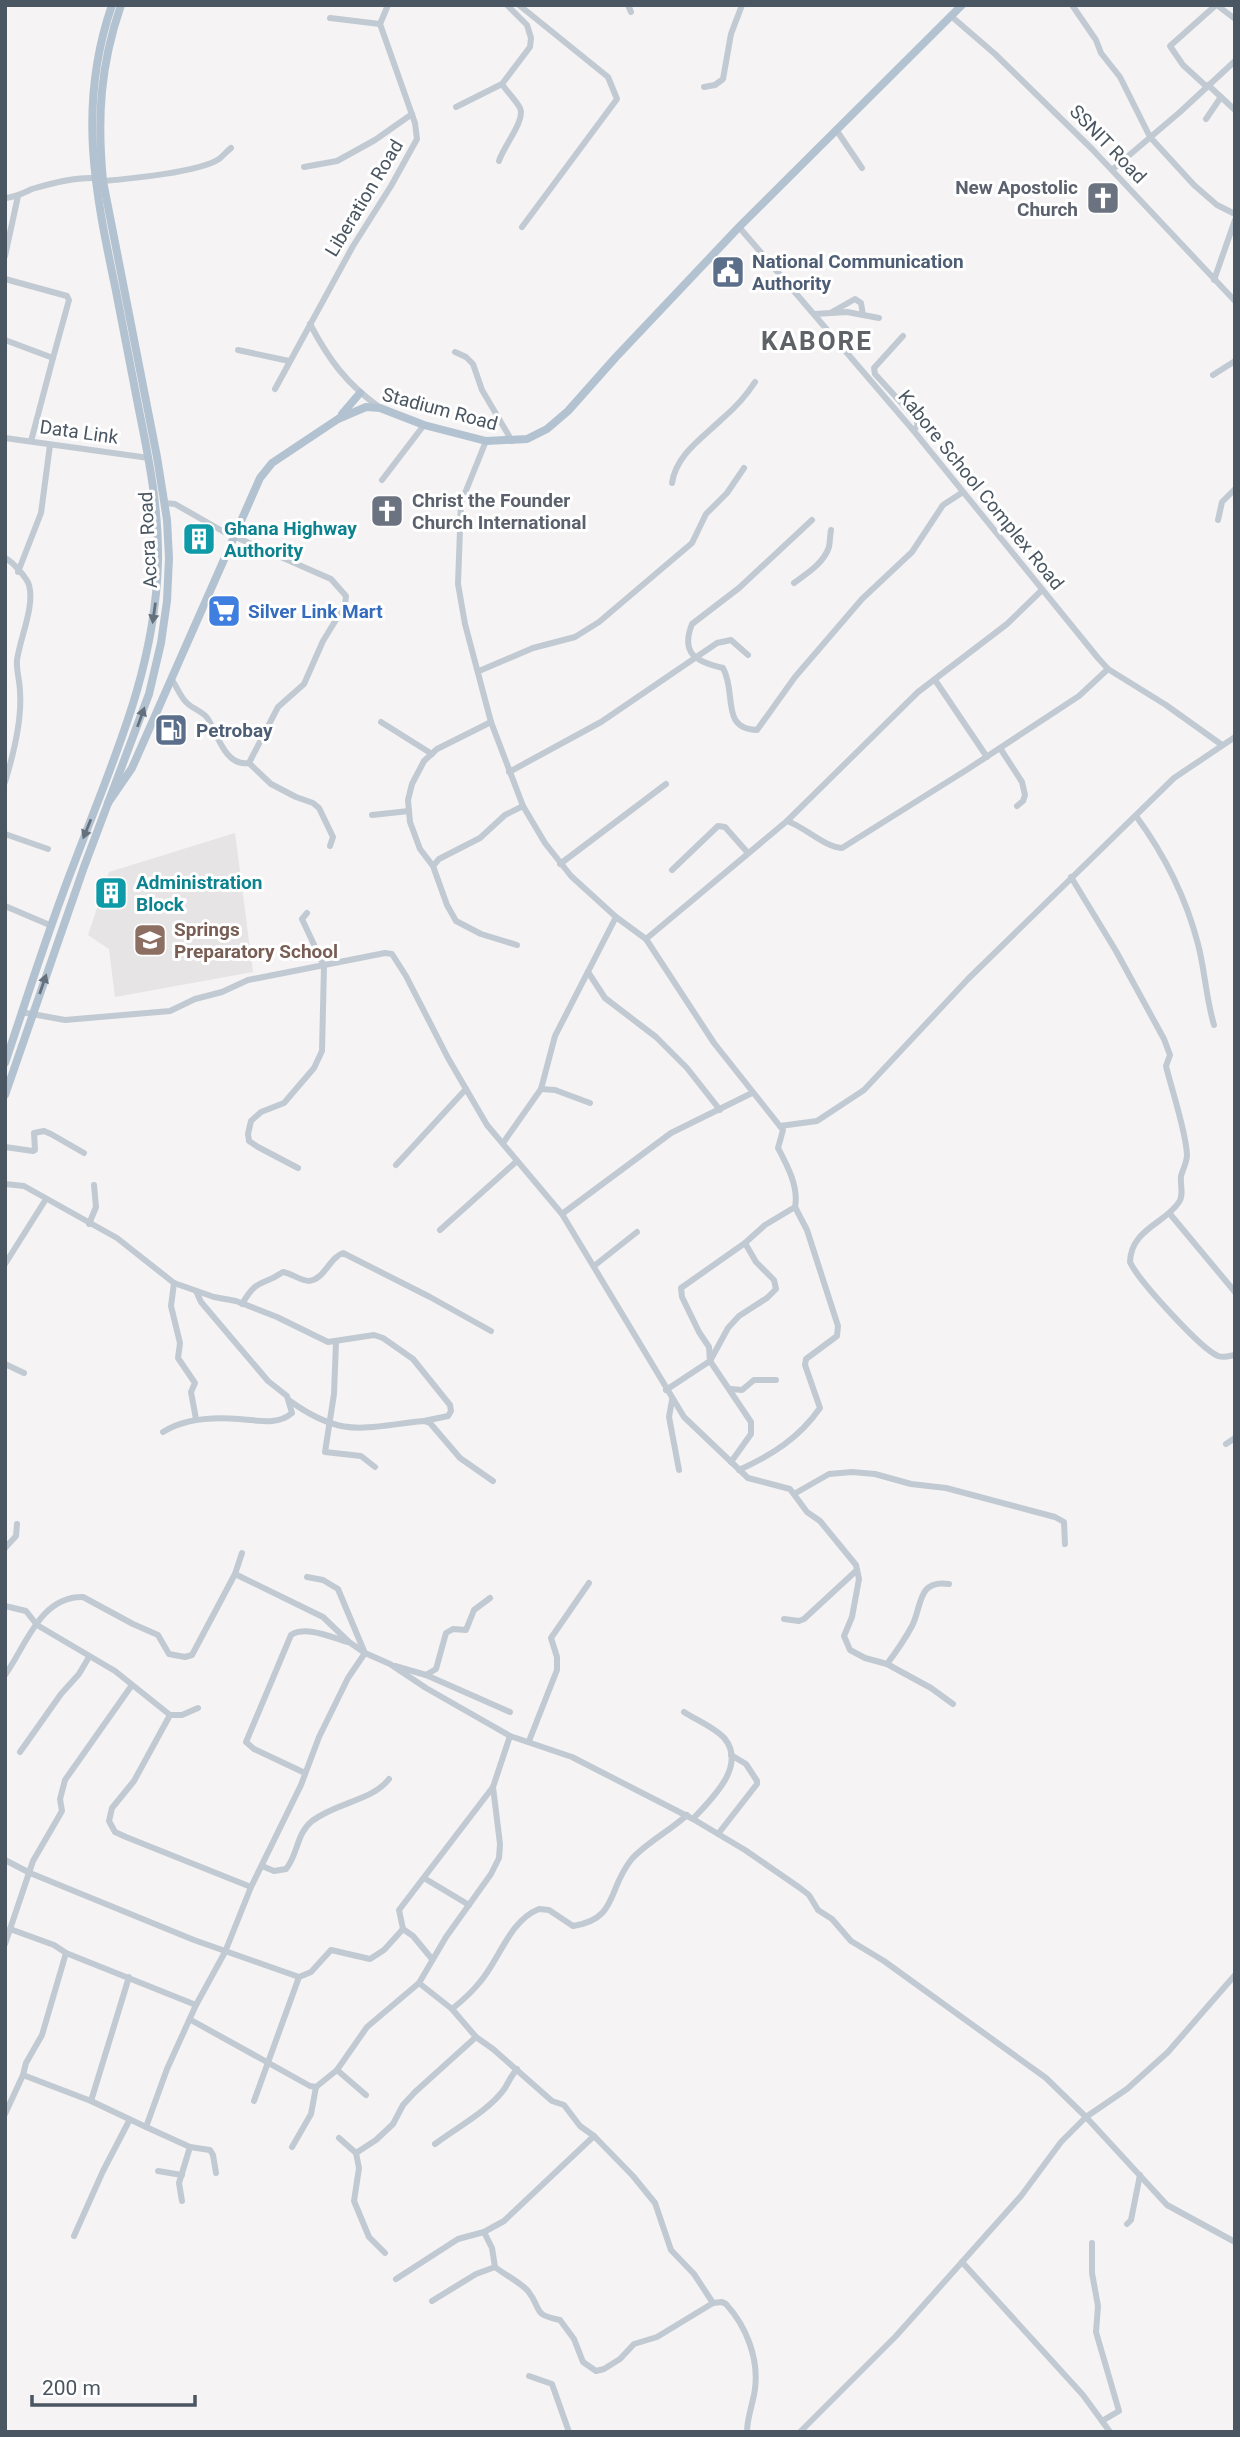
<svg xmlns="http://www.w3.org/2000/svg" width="1240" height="2437" font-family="Roboto,sans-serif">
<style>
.education{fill:#e6e4e5}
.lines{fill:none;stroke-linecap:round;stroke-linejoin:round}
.minor{stroke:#c1cad2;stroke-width:6}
.major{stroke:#b3c2d1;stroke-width:8}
.oneway{fill:#64717d}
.labels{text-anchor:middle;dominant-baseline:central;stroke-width:6;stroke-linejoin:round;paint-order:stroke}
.street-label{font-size:19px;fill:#4a5661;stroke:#fff}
.worship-label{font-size:19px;font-weight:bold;fill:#5b616d;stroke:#fff;text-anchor:end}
.service-label{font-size:19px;font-weight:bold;fill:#4e5e75;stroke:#fff;text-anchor:start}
.culture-label{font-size:19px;font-weight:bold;fill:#0d838f;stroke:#fff;text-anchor:start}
.shop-label{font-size:19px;font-weight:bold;fill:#366cbe;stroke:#fff;text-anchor:start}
.education-label{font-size:19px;font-weight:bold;fill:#785e54;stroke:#fff;text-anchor:start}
.district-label{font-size:26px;font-weight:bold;letter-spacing:2px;fill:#5f6368;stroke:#fff}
</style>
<rect width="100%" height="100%" fill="#f5f3f3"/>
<polygon class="education" points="235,833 253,972 115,997 109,949 88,935 109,872"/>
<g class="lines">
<g class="minor">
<polyline points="519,5 608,77 617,99 522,227"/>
<polyline points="628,5 631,12"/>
<polyline points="1072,5 1096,40 1101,53 1120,77 1150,137 1194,185 1217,205 1235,214"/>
<polyline points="1217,5 1235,19"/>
<polyline points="951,16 995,54 1092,149 1235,301"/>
<polyline points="330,18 380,24"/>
<polyline points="1208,85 1235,110"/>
<polyline points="704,87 715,85 723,79 731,34 742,5"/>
<polyline points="1207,87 1183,65 1170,46 1216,5"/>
<polyline points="456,107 502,84 530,47 531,38 527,25 507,5"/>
<polyline points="1206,119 1221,97"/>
<polyline points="837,131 862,168"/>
<path d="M499,161C503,147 526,120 520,108C516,100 507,92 502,84"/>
<polyline points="304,167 337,161 375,140 412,114"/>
<polyline points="1113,169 1180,112 1235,61"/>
<path d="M103,181C128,179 200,172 219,159C223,156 227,151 231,148"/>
<path d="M5,198C16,197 23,193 32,189C52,183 74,177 95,178"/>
<polyline points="739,227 913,430 1098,658 1108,669 1166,705 1222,745"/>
<polyline points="5,256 18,196"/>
<polyline points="5,279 67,296 69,300 53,358"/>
<polyline points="1214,280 1235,220"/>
<polyline points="832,312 855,299 861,303 863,315"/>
<polyline points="815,314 847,312 879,318"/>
<path d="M310,324C329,360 346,383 379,407"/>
<polyline points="903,336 874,368 875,374 916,419 918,426 913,430"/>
<polyline points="5,340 53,358 31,441"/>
<polyline points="238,350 289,361"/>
<polyline points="455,352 466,357 473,364 482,390 512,441"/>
<polyline points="1213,375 1235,361"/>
<polyline points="275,389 353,246 391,186 417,139 415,123 380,24 388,5"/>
<polyline points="5,438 149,458"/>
<path d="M486,441L461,503L458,584L465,624L491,722L523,806L545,843L571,876L616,917L646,939L714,1043L783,1130L778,1148C787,1165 799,1187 795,1207L765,1225L745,1243L756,1262L774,1280L776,1289L767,1298L739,1316L728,1328L710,1361L666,1390"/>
<polyline points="382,480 424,425"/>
<path d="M672,483C676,455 702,438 722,419C735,408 746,396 755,382"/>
<polyline points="164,503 175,504 224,532 331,579 346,596 345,605 323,641 304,684 278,707 249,763"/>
<path d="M812,520L739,588L692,624C680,654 697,662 723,668C737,693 720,729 757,730L795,677L862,599L912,552L943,505L963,492"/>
<polyline points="1218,520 1222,502 1235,489"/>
<path d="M5,558C12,561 27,578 29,585C35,606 20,638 17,660C16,670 20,681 20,692C22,719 13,756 5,782"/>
<polyline points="18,572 41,513 50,445"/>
<path d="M794,583C806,574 824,563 829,547C830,542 830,535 831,530"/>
<polyline points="479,671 533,648 575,637 599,622 692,543 706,514 727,493 744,468"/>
<path d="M172,680C177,687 181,698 187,703C193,709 204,712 208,719C218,736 226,767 249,763L271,784L296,797L313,803L319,808L333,837L330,846"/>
<polyline points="935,680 987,757"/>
<polyline points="381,722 432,754"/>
<polyline points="491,722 437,749 424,761 412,784 408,800 410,822 420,849 433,866 447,905 456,921 481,934 517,945"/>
<polyline points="1000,748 1022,782 1025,795 1023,801 1017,806"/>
<polyline points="509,772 601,722 717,643 731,640 748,655"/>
<polyline points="372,815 409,811"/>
<path d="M1136,816C1164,854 1186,898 1198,944C1205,971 1206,998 1214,1025"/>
<path d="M787,821C805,827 824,847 842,848L968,769L1079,696L1108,669"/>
<polyline points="5,834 48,849"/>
<polyline points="560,864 666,784"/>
<polyline points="433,866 439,859 480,838 505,815 523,806"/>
<polyline points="672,870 718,826 725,827 748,853"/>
<path d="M1071,877L1116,951L1164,1039L1170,1055L1166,1066C1172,1091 1186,1131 1187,1155C1187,1162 1183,1169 1181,1176C1180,1185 1184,1195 1179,1202C1166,1223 1131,1229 1130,1262C1138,1280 1201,1349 1218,1356C1224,1358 1229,1356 1235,1355"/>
<polyline points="5,906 52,926"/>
<polyline points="646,939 787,821 918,692 1007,624 1042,590"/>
<polyline points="588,972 605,998 656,1037 687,1068 720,1110"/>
<polyline points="21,1012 65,1020 170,1011 195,999 222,992 248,980 385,953 392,954 406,976 448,1058 487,1125 562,1214 684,1417 748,1478 790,1489 807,1512 820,1521 856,1565 859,1579 852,1617 844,1636 850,1650 865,1658 887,1664 931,1688 953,1704"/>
<polyline points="541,1089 555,1090 590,1103"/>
<polyline points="780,1126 817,1121 864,1090 968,979 1174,778 1235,737"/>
<polyline points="503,1143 541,1089 555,1036 616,917"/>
<polyline points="5,1147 33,1151 35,1150 34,1133 44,1131 51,1134 84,1153"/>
<polyline points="396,1165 466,1089"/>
<polyline points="298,1168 258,1147 249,1141 248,1134 251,1121 261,1112 284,1103 314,1068 322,1051 324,966 302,919 307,913"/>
<polyline points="5,1184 24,1186 117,1238 174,1283 214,1297 236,1301 277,1317 328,1342 374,1335 383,1338 413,1359 450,1405 451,1411 448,1416 424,1421"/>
<polyline points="562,1214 671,1133 752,1093"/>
<polyline points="1170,1214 1235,1292"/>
<polyline points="89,1224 96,1207 94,1185"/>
<polyline points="440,1230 517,1161"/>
<polyline points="5,1264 46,1199"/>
<polyline points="594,1266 637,1232"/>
<polyline points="174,1283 171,1306 180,1343 178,1358 195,1383 191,1392 196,1419"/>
<path d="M242,1304C258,1277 261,1287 283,1272C291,1273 301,1281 309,1281C324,1280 330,1257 343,1253L430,1297L491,1331"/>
<polyline points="336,1342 334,1394 325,1452 361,1456 375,1467"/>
<polyline points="5,1364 24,1373"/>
<polyline points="731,1389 742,1390 754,1380 776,1380"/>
<polyline points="672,1400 669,1417 679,1470"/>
<path d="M290,1401C343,1439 363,1427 424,1421L430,1423L460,1458L493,1481"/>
<path d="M163,1432C185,1418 213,1417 239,1419C257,1420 277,1426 292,1413L287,1396L268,1381L201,1302L196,1291"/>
<polyline points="1226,1444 1235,1438"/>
<polyline points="731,1462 751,1434 751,1422 710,1361 709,1347 699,1332 682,1297 681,1288 745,1243"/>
<path d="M739,1470C772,1455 799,1438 820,1408L805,1365L806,1359L837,1336L838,1326L807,1230L795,1207"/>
<polyline points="794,1494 829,1474 852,1472 875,1474 911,1484 946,1488 1055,1517 1064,1522 1065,1544"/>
<polyline points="5,1548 16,1536 17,1524"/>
<polyline points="235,1574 323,1617 349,1642 365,1653 390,1664 426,1688 510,1736 572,1757 693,1819 745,1850 800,1888 809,1895 818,1910 832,1919 851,1941 884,1961 1046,2078 1086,2117 1061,2142 1021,2196 896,2336 800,2432"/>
<polyline points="307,1577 323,1580 338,1589 364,1651"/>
<polyline points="5,1606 26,1611 37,1625 115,1671 170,1715 182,1715 198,1708"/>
<polyline points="784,1619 799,1621 804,1619 857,1570"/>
<path d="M887,1664C896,1652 905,1639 912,1626C922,1607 917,1579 949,1584"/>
<polyline points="395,1666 426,1675 510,1712"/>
<path d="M5,1675C26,1646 40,1596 83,1597L133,1624L158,1635L169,1654L185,1657L192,1655L235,1574L242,1553"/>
<polyline points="426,1675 436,1669 446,1633 453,1629 466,1630 474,1610 490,1598"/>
<path d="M684,1712C696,1720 716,1728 725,1739C747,1767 710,1800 693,1819"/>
<polyline points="170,1715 134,1781 112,1808 109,1821 115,1832 126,1837 251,1887"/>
<polyline points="529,1741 557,1670 557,1657 551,1638 589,1583"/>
<polyline points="20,1752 61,1694 79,1674 89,1657"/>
<path d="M305,1773L254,1749L246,1742L291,1635C306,1625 333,1638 348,1642"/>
<polyline points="718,1834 757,1784 757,1781 746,1764 731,1755"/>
<polyline points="5,1860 30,1873 194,1940 299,1977 311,1972 331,1950 370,1959 384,1950 403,1929"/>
<path d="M262,1866L274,1871L286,1869C298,1855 296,1834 312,1821C337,1802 372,1801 389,1779"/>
<polyline points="424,1878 469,1905"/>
<polyline points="10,1929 54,1945 66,1953 42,2035 26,2063 23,2075 91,2101 146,2127 167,2069 196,2005 225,1952 251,1887 301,1785 319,1737 348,1678 365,1653"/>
<polyline points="5,1944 33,1861 62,1811 60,1799 65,1780 132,1685"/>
<polyline points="66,1953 196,2005"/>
<polyline points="432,1959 413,1936 403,1929 399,1910 493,1787 510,1736"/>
<polyline points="1235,1975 1168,2052 1127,2089 1086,2117 1167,2205 1235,2242"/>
<polyline points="419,1983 452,2009 476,2037 493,2049 552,2101 564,2105 580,2126 594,2136 633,2176 655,2203 671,2250 694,2274 713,2303"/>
<path d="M452,2009C462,2001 472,1992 480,1982C500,1959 509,1921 539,1909L549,1910L573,1926C618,1919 607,1890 631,1860C643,1845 671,1830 687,1815"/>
<polyline points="191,2020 310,2086 316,2087 337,2070 367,2027 419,1983 446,1937 491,1874 499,1858 500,1844 493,1787"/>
<polyline points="337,2070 366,2095"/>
<polyline points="91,2101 129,1977"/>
<polyline points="254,2101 299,1977"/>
<polyline points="5,2114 23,2075"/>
<polyline points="146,2127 190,2147 210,2150 213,2155 216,2173"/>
<polyline points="339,2138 356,2153"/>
<path d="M435,2144C456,2128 490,2110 505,2088C509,2081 511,2076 517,2069"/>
<polyline points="292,2147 311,2114 316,2087"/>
<polyline points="158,2171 182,2175"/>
<polyline points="182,2201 179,2183 190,2147"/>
<polyline points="1127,2224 1131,2220 1140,2175"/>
<polyline points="74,2236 103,2171 129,2121"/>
<polyline points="1092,2243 1092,2273 1098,2306 1096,2332 1119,2411 1102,2421"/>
<polyline points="385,2253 369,2237 354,2201 359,2168 356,2153 376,2140 393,2124 403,2105 415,2092 476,2037"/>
<polyline points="962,2262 1083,2395 1110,2432"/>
<path d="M495,2267C505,2275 520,2282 528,2291C543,2310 531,2314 560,2320L574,2339L583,2362L596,2371L604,2369L620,2359L634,2344L657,2337L713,2303L722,2302L726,2304C746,2326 759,2358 755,2389C753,2404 747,2417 747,2432"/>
<polyline points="396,2279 458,2239 484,2232 504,2221 594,2136"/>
<polyline points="432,2301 476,2274 495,2267 492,2248 484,2232"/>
<polyline points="529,2376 552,2384 569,2432"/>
</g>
<g class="major">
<polyline points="342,414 360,393"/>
<polyline points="108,803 132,768 260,478 272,463 338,419 366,407 380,408 424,425 486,441 527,439 547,429 568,411 616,357 739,227 962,5"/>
<path d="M5,1063C28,995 49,927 75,861C113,760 155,671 158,562C159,510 149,459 139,410C131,370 124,331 116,291C95,191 77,106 112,5"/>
<path d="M5,1095L84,867L149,694L161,643L167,601L169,558L167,520L157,457L103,181C97,118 100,66 121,5"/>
</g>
</g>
<defs><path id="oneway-solid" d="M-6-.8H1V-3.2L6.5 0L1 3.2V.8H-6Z" transform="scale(1.75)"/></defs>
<g class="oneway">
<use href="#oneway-solid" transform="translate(154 613) rotate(98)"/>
<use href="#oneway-solid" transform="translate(141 717) rotate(-70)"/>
<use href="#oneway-solid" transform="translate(87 829) rotate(112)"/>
<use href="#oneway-solid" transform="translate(43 984) rotate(-71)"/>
</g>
<defs>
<symbol id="church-square" viewBox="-11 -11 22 22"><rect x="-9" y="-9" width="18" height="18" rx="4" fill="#6b7280" stroke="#fff"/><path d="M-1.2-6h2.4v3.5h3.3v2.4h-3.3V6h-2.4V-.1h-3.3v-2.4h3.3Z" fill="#fff"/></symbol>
<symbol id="civic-square" viewBox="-11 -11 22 22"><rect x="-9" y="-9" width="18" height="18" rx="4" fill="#5c6f8a" stroke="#fff"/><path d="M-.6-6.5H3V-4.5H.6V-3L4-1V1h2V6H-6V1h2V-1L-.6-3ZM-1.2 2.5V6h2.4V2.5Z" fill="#fff"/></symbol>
<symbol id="building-square" viewBox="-11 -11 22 22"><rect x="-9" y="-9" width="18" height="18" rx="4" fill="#0f9aa8" stroke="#fff"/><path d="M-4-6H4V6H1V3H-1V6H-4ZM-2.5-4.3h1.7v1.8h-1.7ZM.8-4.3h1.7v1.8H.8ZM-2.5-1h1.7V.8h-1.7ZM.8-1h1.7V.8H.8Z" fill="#fff"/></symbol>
<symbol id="supermarket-square" viewBox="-11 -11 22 22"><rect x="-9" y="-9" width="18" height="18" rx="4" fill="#3f7fe0" stroke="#fff"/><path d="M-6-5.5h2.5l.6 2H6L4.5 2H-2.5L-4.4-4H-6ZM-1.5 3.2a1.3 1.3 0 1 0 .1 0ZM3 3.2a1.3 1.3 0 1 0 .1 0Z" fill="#fff"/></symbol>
<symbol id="fuel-square" viewBox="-11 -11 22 22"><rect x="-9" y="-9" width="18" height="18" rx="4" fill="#5c6f8a" stroke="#fff"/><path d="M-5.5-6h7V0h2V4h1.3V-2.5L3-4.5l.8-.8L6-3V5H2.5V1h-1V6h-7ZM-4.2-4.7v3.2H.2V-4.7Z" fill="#fff"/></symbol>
<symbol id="school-square" viewBox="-11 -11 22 22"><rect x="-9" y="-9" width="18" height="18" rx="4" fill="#8d6e63" stroke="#fff"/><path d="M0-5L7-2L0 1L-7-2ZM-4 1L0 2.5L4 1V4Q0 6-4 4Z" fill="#fff"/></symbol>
</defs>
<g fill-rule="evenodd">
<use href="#church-square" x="1084" y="179" width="38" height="38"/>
<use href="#civic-square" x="709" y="253" width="38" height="38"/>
<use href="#church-square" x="368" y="492" width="38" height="38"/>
<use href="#building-square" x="180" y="520" width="38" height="38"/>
<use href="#supermarket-square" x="205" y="592" width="38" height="38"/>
<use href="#fuel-square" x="152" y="711" width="38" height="38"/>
<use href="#building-square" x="92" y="874" width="38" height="38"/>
<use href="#school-square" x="131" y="921" width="38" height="38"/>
</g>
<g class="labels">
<g class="street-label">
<text transform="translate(1108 144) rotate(46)">SSNIT Road</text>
<text transform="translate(364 198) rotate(-59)">Liberation Road</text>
<text transform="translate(440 409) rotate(15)">Stadium Road</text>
<text transform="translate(79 432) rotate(8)">Data Link</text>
<text transform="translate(981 490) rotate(51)">Kabore School Complex Road</text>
<text transform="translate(148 540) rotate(-93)">Accra Road</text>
</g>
<g class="worship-label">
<text x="1078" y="187">New Apostolic<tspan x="1078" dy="22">Church</tspan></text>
<text x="412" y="500" text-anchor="start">Christ the Founder<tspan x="412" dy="22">Church International</tspan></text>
</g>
<g class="service-label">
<text x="752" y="261">National Communication<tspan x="752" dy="22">Authority</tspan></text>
<text x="196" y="730">Petrobay</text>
</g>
<g class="culture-label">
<text x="224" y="528">Ghana Highway<tspan x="224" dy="22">Authority</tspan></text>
<text x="136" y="882">Administration<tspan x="136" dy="22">Block</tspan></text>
</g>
<g class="shop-label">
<text x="248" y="611">Silver Link Mart</text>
</g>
<g class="education-label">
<text x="174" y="929">Springs<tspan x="174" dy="22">Preparatory School</tspan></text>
</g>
<g class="district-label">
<text x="817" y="341">KABORE</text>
</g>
</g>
<rect width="1240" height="2437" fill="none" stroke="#4a5661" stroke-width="14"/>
<path d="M32 2395v10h163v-10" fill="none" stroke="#4a5661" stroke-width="3.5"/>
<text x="42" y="2395" font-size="21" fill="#4a5661" stroke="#ffffff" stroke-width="5" paint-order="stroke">200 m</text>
</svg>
